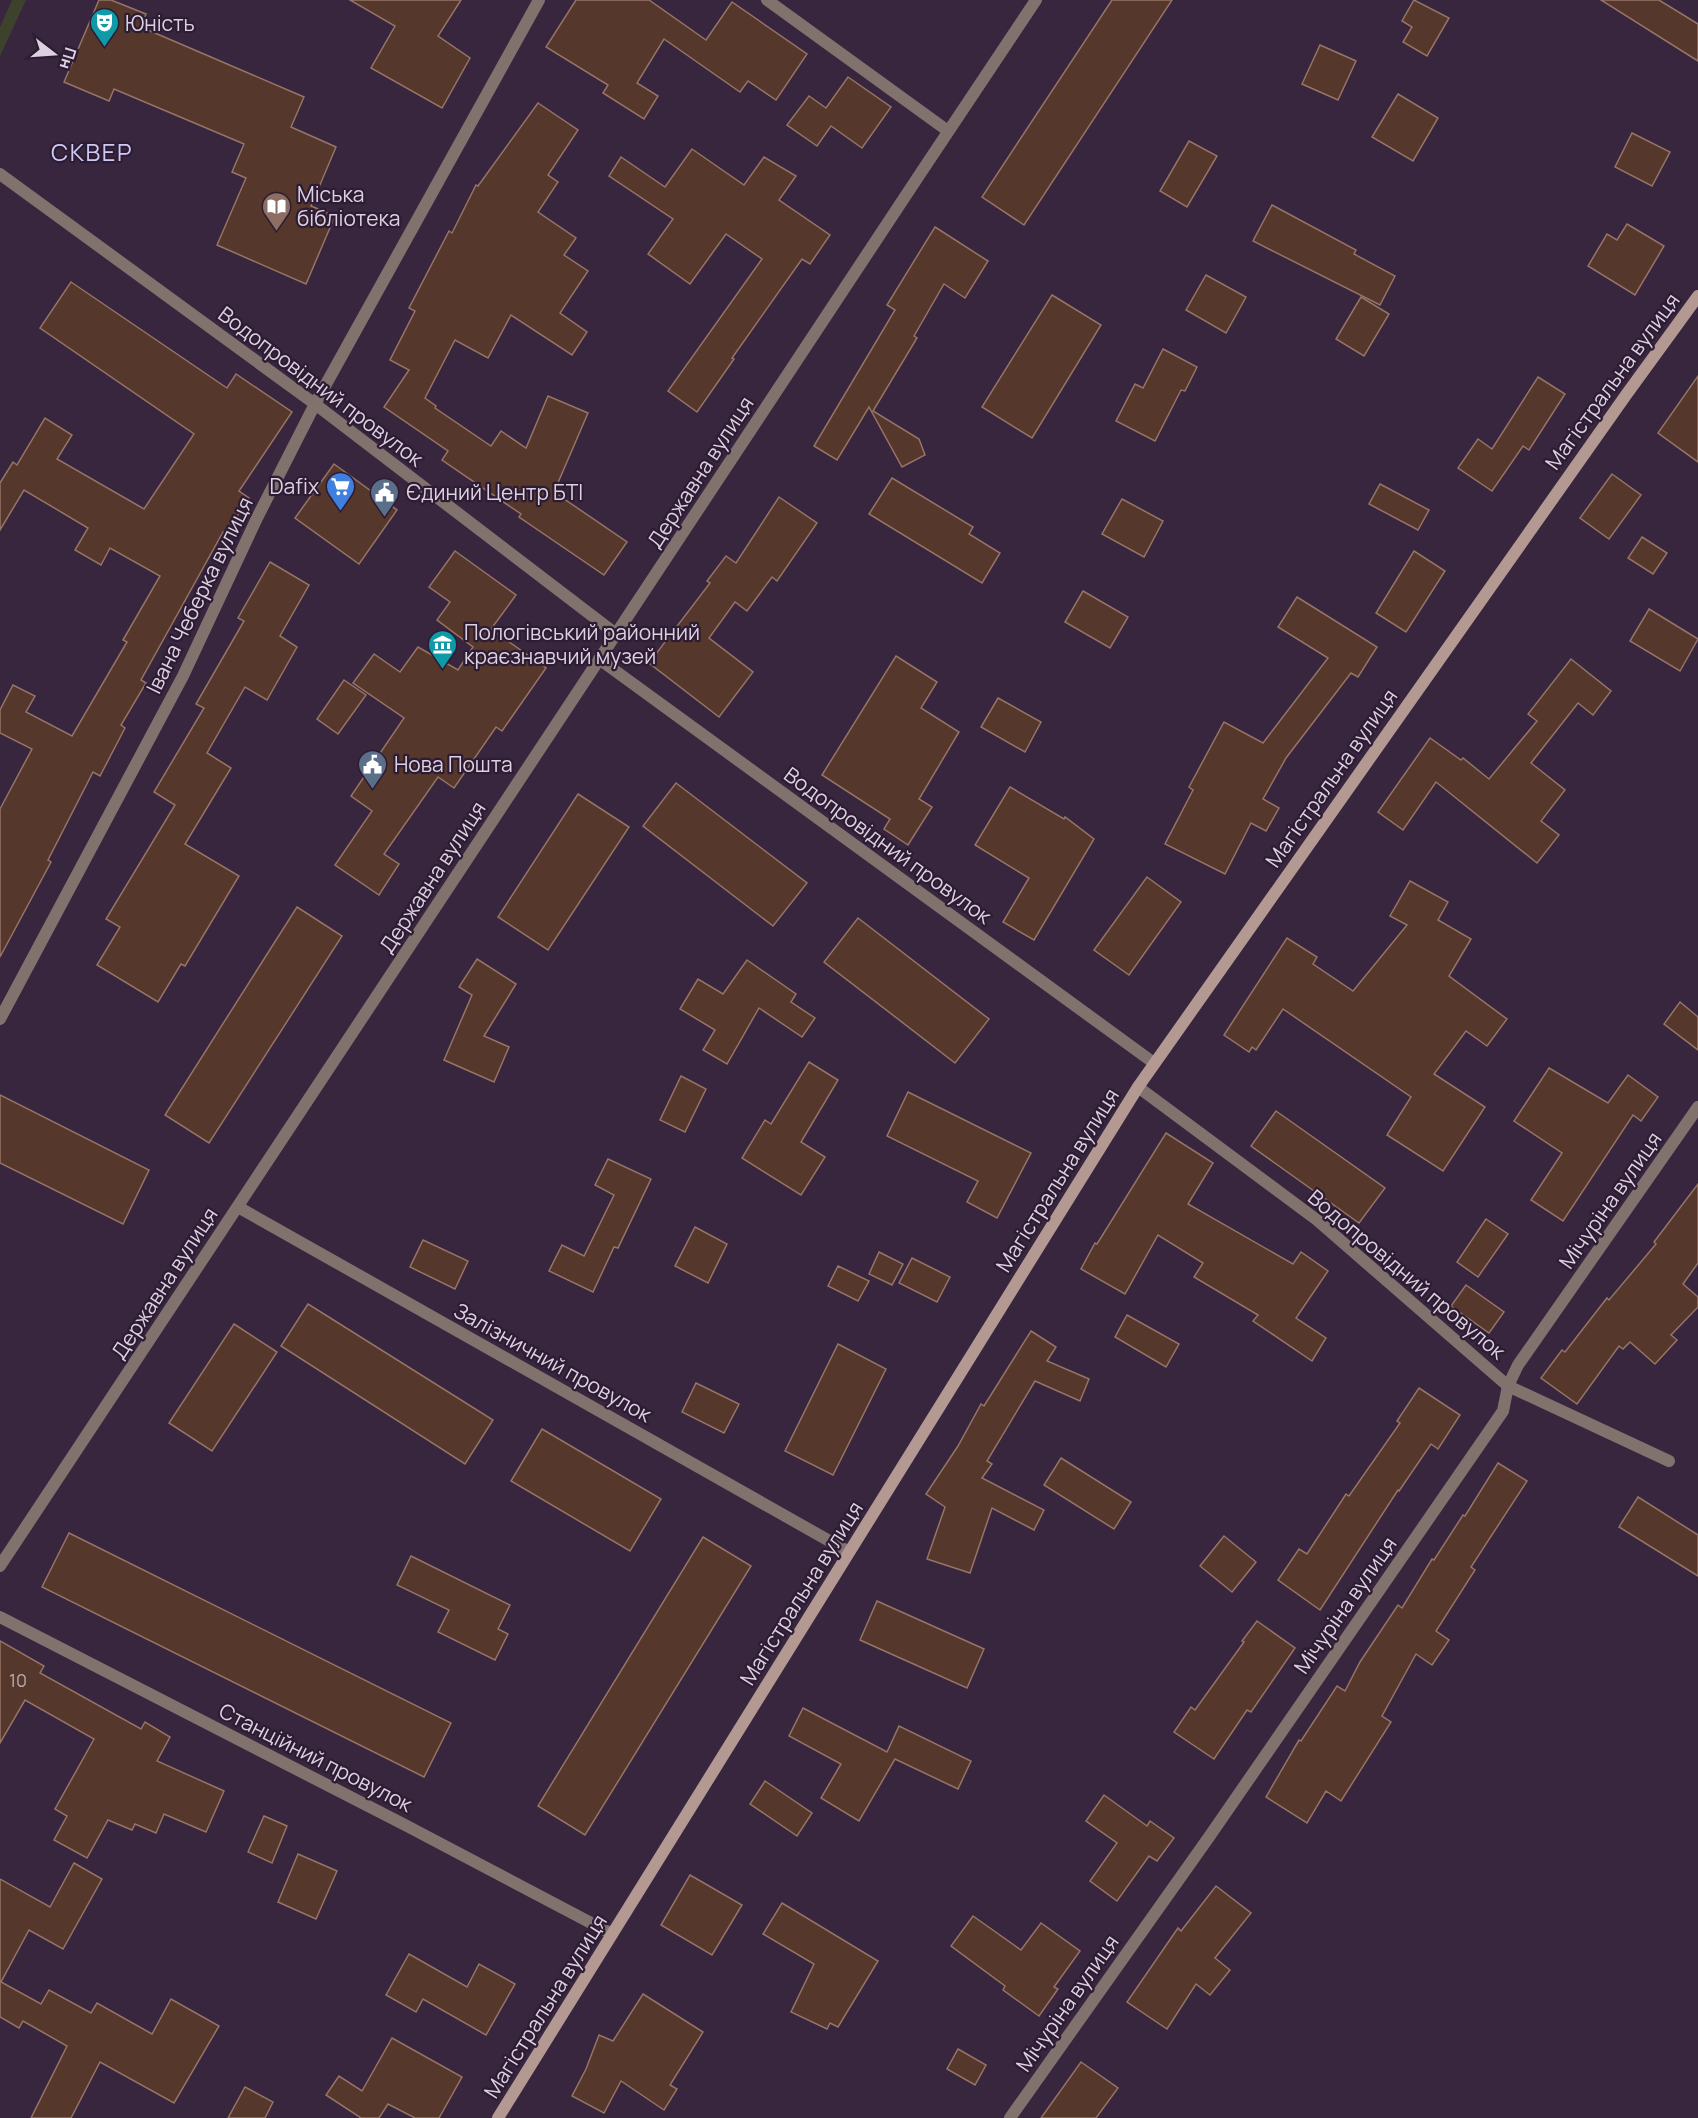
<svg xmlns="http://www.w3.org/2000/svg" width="1698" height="2118" font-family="Manrope,sans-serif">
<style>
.green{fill:#3d422c}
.building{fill:#55372b;stroke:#967467;stroke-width:1.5}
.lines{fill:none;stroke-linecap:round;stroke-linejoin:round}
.street{stroke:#82726e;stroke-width:12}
.secondary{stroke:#b39992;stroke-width:12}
.labels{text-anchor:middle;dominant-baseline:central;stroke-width:4.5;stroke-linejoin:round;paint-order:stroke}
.number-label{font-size:18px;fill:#baaab3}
.poi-label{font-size:21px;fill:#dcd1e0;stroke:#2d1c33;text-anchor:start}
.street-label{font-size:21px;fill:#dcd1e0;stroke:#2d1c33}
.quarter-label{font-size:24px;letter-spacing:1.5px;fill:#cdcbf6;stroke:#2d1c33}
</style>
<rect width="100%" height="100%" fill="#37263e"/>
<polygon class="green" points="12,0 26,0 0,56 0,27"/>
<g class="building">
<polygon points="99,0 111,0 146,14 141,27 304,97 291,127 336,147 311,206 335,216 306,284 217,245 246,178 232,172 244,144 114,89 109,101 64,82"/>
<polygon points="350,0 461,0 438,36 470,58 442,108 371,68 395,26"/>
<polygon points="576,0 649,0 706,40 732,2 807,54 776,100 748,81 740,92 664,39 637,83 658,96 644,119 603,93 608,85 546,47"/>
<polygon points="1112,0 1172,0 1024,225 982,197"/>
<polygon points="1414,0 1449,18 1427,56 1403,42 1412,27 1402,21"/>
<polygon points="1601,0 1659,0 1698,24 1698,61"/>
<polygon points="1320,45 1356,61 1338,100 1302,84"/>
<polygon points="848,77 891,107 862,148 831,126 817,146 787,125 809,96 826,108"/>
<polygon points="1398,94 1438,118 1413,161 1372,137"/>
<polygon points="538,103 578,130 548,175 558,182 538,212 576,238 564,255 588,271 560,313 587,332 572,355 511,315 488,358 455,340 425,398 436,406 435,408 491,446 501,431 526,448 548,396 588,413 554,492 627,542 604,575 519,517 521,514 442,460 448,451 384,407 409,370 390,360 415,311 409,308 449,231 452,233 476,185 478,186"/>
<polygon points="1632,133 1670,152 1652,186 1615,167"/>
<polygon points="1189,141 1217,156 1187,207 1160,191"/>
<polygon points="692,149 744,185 764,157 796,176 779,200 830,235 810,264 802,259 732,358 734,359 697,412 668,391 762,259 726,234 690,284 648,254 673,219 609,176 621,157 665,187"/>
<polygon points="1272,205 1356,250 1354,254 1395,276 1380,305 1253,241"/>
<polygon points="1627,224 1664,246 1635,295 1588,266 1607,234 1617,240"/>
<polygon points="935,227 988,261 965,298 944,284 914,336 917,338 873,411 919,439 925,455 902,467 869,407 837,460 814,446 895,310 887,305"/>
<polygon points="1206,275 1246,297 1226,333 1186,310"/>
<polygon points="71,282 227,388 236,374 292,412 239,491 249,498 226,534 223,532 141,680 146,683 121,725 125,728 100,776 93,772 48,860 51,862 0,957 0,809 32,749 0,733 0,710 13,685 35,696 26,712 72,736 127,642 123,640 160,576 110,548 101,565 75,550 88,528 24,490 0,530 0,483 13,462 17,465 45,418 72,435 57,459 144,509 194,434 40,328"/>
<polygon points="1052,295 1101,325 1032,438 982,407"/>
<polygon points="1361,297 1389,314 1364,356 1336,339"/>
<polygon points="1163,349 1197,367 1185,391 1181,390 1155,441 1116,421 1135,384 1143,388"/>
<polygon points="1698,376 1698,462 1658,433"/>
<polygon points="1538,377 1565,394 1529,450 1523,446 1492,491 1458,468 1478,439 1492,449"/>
<polygon points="334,464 397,510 359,564 295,518"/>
<polygon points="1612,474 1641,495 1609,539 1580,518"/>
<polygon points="892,478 973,527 969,534 1000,553 982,583 869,514"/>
<polygon points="1380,484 1429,510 1418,530 1369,504"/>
<polygon points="779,497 817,523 777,581 772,577 747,611 735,602 709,638 753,672 719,717 649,663 710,583 707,581 726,556 736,563"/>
<polygon points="1122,499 1163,521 1144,557 1102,534"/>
<polygon points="1642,537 1667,553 1653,574 1628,558"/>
<polygon points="455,551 516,595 491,629 546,668 502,731 496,727 454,788 438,777 384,854 399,864 379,895 335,865 372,811 351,796 404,718 353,683 374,654 400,672 418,647 458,670 473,647 437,620 450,602 429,587"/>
<polygon points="1414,551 1445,571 1406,632 1376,613"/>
<polygon points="270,562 309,585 280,636 297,647 267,700 245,687 207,753 231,768 185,844 239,876 185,966 181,964 158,1002 97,965 120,927 106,919 175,805 154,792 204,708 196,704 244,621 238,618"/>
<polygon points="1083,591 1128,617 1110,648 1065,622"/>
<polygon points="1297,597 1377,647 1358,677 1351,673 1286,758 1263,799 1279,808 1266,831 1251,823 1225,874 1165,844 1193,790 1189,787 1224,722 1263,743 1328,658 1278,627"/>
<polygon points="1649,609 1698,639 1680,671 1630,641"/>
<polygon points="896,656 937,682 921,708 959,732 919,799 932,807 908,845 884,829 890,819 822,775"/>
<polygon points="1571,659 1611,691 1593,715 1578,703 1531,763 1565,790 1541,821 1559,835 1537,863 1436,782 1403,830 1378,812 1430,738 1461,760 1463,758 1489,779 1537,721 1528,714"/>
<polygon points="344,680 366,695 338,734 317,719"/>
<polygon points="998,698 1041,722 1025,752 981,727"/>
<polygon points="676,783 807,883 773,926 643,826"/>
<polygon points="1010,787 1064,819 1065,817 1094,839 1034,940 1003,922 1029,878 975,845"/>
<polygon points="578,794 629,827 548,950 498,917"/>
<polygon points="1147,877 1181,902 1129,975 1094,950"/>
<polygon points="1410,881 1448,902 1438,920 1471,939 1449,976 1507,1019 1487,1046 1466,1031 1434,1074 1485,1107 1443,1171 1387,1135 1411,1097 1283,1009 1256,1050 1252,1047 1249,1052 1224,1035 1287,938 1317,957 1313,964 1353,991 1407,925 1390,916"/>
<polygon points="297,907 342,936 209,1143 165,1115"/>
<polygon points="858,918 989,1019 955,1063 824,962"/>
<polygon points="477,959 516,984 484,1036 509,1047 494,1082 444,1060 472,995 459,987"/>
<polygon points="747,960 796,994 791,1002 815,1018 802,1037 759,1008 727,1064 703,1050 715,1030 680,1009 698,979 723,994"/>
<polygon points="1680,1002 1698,1017 1698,1050 1664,1024"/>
<polygon points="809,1062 838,1080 801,1142 825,1157 801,1195 742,1158 765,1120 771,1124"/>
<polygon points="1549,1068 1608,1103 1628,1075 1658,1097 1641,1121 1633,1115 1563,1221 1531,1200 1562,1153 1514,1121"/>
<polygon points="681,1076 706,1089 685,1132 660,1120"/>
<polygon points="908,1092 1031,1153 997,1218 967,1202 978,1181 887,1136"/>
<polygon points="0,1095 149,1170 123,1224 0,1163"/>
<polygon points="1276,1111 1385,1188 1359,1223 1251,1146"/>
<polygon points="1166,1133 1213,1163 1188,1204 1293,1264 1301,1252 1328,1271 1296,1318 1326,1338 1312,1361 1253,1321 1258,1315 1194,1277 1203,1263 1158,1235 1125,1294 1081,1269 1095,1243 1097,1244"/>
<polygon points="608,1159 651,1179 618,1248 614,1247 593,1292 549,1271 562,1245 584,1256 614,1195 595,1185"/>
<polygon points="1698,1184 1698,1263 1683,1284 1698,1297 1698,1307 1671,1335 1677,1340 1655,1364 1630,1342 1623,1349 1619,1346 1577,1404 1541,1378 1562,1350 1565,1352 1607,1298 1609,1300 1656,1244 1654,1242"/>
<polygon points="1486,1219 1508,1234 1478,1277 1457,1262"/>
<polygon points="695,1227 727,1244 708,1283 675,1266"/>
<polygon points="423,1240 468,1261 455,1289 410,1267"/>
<polygon points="879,1252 903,1264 892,1285 869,1274"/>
<polygon points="912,1258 950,1277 937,1302 899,1283"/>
<polygon points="838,1266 869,1281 858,1301 828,1286"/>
<polygon points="1466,1285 1504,1312 1489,1333 1451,1306"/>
<polygon points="308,1304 493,1420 465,1464 281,1346"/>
<polygon points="1127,1315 1179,1344 1166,1367 1115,1337"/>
<polygon points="234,1324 277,1352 212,1451 169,1423"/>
<polygon points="1031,1331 1056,1347 1047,1361 1089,1379 1080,1401 1035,1381 987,1461 992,1464 982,1478 1044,1510 1034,1530 992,1508 970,1573 927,1559 945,1507 926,1494 958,1446 981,1404 984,1406"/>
<polygon points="838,1344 886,1369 833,1475 785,1451"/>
<polygon points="696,1383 739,1404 724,1433 682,1412"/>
<polygon points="1419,1388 1460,1415 1438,1449 1431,1444 1399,1491 1398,1490 1320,1610 1278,1580 1299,1549 1307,1554 1346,1494 1349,1496 1400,1423 1397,1421"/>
<polygon points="542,1429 661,1499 630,1551 511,1481"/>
<polygon points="1061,1458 1131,1502 1114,1529 1044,1485"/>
<polygon points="1498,1463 1527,1481 1471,1567 1475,1570 1436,1631 1449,1640 1432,1665 1416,1654 1382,1716 1391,1722 1341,1801 1326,1791 1307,1823 1266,1797 1299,1740 1301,1741 1337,1686 1345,1691 1360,1662 1398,1605 1402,1608 1432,1559 1434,1560 1463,1515 1465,1516"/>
<polygon points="1638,1497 1698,1535 1698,1576 1619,1527"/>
<polygon points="69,1533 451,1723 424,1777 42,1587"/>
<polygon points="1224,1536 1256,1562 1232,1592 1200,1566"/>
<polygon points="703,1537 751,1566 585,1835 538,1806"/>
<polygon points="411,1556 510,1605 498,1629 508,1634 495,1660 438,1632 449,1610 397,1585"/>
<polygon points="877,1601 984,1649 967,1688 860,1640"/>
<polygon points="1257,1621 1295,1648 1251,1712 1247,1710 1214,1759 1174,1732 1191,1707 1195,1710 1244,1642 1242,1641"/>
<polygon points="0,1641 44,1666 40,1673 141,1729 145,1722 170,1737 157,1761 224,1791 206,1832 164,1814 156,1833 135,1824 132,1830 108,1820 87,1858 54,1840 67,1816 55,1809 94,1739 25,1700 0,1743"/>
<polygon points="803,1708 887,1752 899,1726 971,1761 958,1789 895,1759 859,1821 821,1798 841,1764 789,1736"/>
<polygon points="765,1781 812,1813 797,1836 750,1804"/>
<polygon points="1104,1795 1147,1826 1150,1821 1174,1838 1157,1861 1149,1856 1117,1901 1090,1881 1117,1843 1086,1821"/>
<polygon points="264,1816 287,1826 272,1863 248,1852"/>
<polygon points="298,1854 337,1871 316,1919 278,1902"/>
<polygon points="74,1863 102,1879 63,1949 29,1930 1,1982 41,2004 49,1990 91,2013 97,2003 152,2034 171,1999 219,2026 174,2103 100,2062 71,2118 31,2118 67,2046 23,2021 19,2028 0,2017 0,1879 50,1907"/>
<polygon points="690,1875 742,1905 712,1955 661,1925"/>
<polygon points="1216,1886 1251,1913 1215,1958 1230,1970 1210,1995 1196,1984 1167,2029 1127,2002 1178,1928 1181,1931"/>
<polygon points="782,1903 878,1961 838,2027 830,2023 827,2029 791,2012 814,1964 763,1934"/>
<polygon points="973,1916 1021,1950 1041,1923 1080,1951 1054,1987 1058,1989 1039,2016 1003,1990 1005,1986 951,1946"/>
<polygon points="409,1954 467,1987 479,1964 515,1984 486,2035 423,1999 416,2012 386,1995"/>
<polygon points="643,1994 703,2032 670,2085 677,2089 664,2110 621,2081 604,2113 572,2096 586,2069 599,2035 613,2041"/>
<polygon points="392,2038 462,2077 439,2118 415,2118 388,2104 379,2118 361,2118 326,2095 339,2076 362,2091"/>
<polygon points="958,2049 986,2065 975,2085 947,2069"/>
<polygon points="1081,2062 1118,2088 1096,2118 1041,2118"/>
<polygon points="245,2087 273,2102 265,2118 228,2118"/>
</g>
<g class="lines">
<g class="street">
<polyline points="767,0 948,131"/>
<polyline points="0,174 315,404 616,634"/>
<polyline points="599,659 1154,1063"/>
<polyline points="0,1019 183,676 257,518 315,404 539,0"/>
<polyline points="1138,1087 1317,1220 1508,1386 1669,1461"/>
<polyline points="238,1207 849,1552"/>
<polyline points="0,1566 920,174 1036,0"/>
<polyline points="0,1617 407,1826 612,1934"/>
<polyline points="1010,2118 1209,1837 1503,1411 1508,1386 1518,1365 1698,1107"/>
</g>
<polyline class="secondary" points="498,2118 1138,1087 1626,395 1698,296"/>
</g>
<defs>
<symbol id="theatre-pin" viewBox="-11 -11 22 30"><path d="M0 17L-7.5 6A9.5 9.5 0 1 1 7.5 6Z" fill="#0f9aa8" stroke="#2d1c33"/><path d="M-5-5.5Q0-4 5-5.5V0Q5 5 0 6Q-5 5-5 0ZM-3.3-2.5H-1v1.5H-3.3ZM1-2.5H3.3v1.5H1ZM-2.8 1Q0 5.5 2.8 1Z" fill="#fff"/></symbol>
<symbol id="library-pin" viewBox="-11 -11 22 30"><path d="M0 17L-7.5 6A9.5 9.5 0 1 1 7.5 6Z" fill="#8d6e63" stroke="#2d1c33"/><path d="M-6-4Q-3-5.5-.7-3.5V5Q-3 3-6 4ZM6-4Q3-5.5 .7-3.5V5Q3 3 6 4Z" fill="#fff"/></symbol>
<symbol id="supermarket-pin" viewBox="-11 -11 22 30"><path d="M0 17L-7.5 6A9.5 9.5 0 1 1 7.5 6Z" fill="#3f7fe0" stroke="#2d1c33"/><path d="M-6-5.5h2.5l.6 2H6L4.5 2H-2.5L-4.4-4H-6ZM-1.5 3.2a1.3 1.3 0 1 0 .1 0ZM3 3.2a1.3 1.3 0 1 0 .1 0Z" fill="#fff"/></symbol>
<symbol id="civic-pin" viewBox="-11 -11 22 30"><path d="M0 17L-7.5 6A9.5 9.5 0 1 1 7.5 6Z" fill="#5c6f8a" stroke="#2d1c33"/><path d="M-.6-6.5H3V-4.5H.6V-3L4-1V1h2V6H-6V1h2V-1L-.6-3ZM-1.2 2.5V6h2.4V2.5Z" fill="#fff"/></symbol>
<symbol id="museum-pin" viewBox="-11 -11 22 30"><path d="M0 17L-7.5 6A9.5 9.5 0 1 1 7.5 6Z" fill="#0f9aa8" stroke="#2d1c33"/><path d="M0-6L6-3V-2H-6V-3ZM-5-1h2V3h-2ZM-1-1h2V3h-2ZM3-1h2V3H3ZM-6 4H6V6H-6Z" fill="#fff"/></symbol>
</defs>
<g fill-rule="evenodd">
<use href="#theatre-pin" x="88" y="6" width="33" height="45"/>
<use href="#library-pin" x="260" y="190" width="33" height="45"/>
<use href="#supermarket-pin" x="324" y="470" width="33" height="45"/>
<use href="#civic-pin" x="368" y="476" width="33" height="45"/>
<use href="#museum-pin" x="426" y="628" width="33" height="45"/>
<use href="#civic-pin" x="356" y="748" width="33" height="45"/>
</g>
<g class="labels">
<g class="number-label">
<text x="18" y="1680">10</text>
</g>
<g class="poi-label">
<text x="125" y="23">Юність</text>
<text x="297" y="194">Міська<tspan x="297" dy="24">бібліотека</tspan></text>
<text x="319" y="486" text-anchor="end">Dafix</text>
<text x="406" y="492">Єдиний Центр БТІ</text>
<text x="464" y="632">Пологівський районний<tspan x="464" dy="24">краєзнавчий музей</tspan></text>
<text x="394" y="764">Нова Пошта</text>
</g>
<g class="street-label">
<text transform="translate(1612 381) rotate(-54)">Магістральна вулиця</text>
<text transform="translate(321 386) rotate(37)">Водопровідний провулок</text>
<text transform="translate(700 472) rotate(-57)">Державна вулиця</text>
<text transform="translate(199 595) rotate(-64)">Івана Чеберка вулиця</text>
<text transform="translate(1331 778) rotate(-55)">Магістральна вулиця</text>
<text transform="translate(888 845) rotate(36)">Водопровідний провулок</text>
<text transform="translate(432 877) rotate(-57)">Державна вулиця</text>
<text transform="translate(1057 1180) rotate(-58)">Магістральна вулиця</text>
<text transform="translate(1610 1200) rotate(-55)">Мічуріна вулиця</text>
<text transform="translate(1407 1274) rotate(40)">Водопровідний провулок</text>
<text transform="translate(164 1283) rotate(-57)">Державна вулиця</text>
<text transform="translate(553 1362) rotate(29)">Залізничний провулок</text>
<text transform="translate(801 1593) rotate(-58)">Магістральна вулиця</text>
<text transform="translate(1345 1605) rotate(-55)">Мічуріна вулиця</text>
<text transform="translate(316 1757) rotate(27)">Станційний провулок</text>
<text transform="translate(1067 2003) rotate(-55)">Мічуріна вулиця</text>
<text transform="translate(545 2006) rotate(-58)">Магістральна вулиця</text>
</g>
<g class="quarter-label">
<text x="92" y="151">СКВЕР</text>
</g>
</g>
<g transform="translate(54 54) rotate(107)" stroke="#2d1c33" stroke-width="4.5" paint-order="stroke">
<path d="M0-4.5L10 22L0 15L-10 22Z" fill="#dcd1e0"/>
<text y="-9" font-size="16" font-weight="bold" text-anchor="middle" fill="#dcd1e0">Пн</text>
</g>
</svg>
